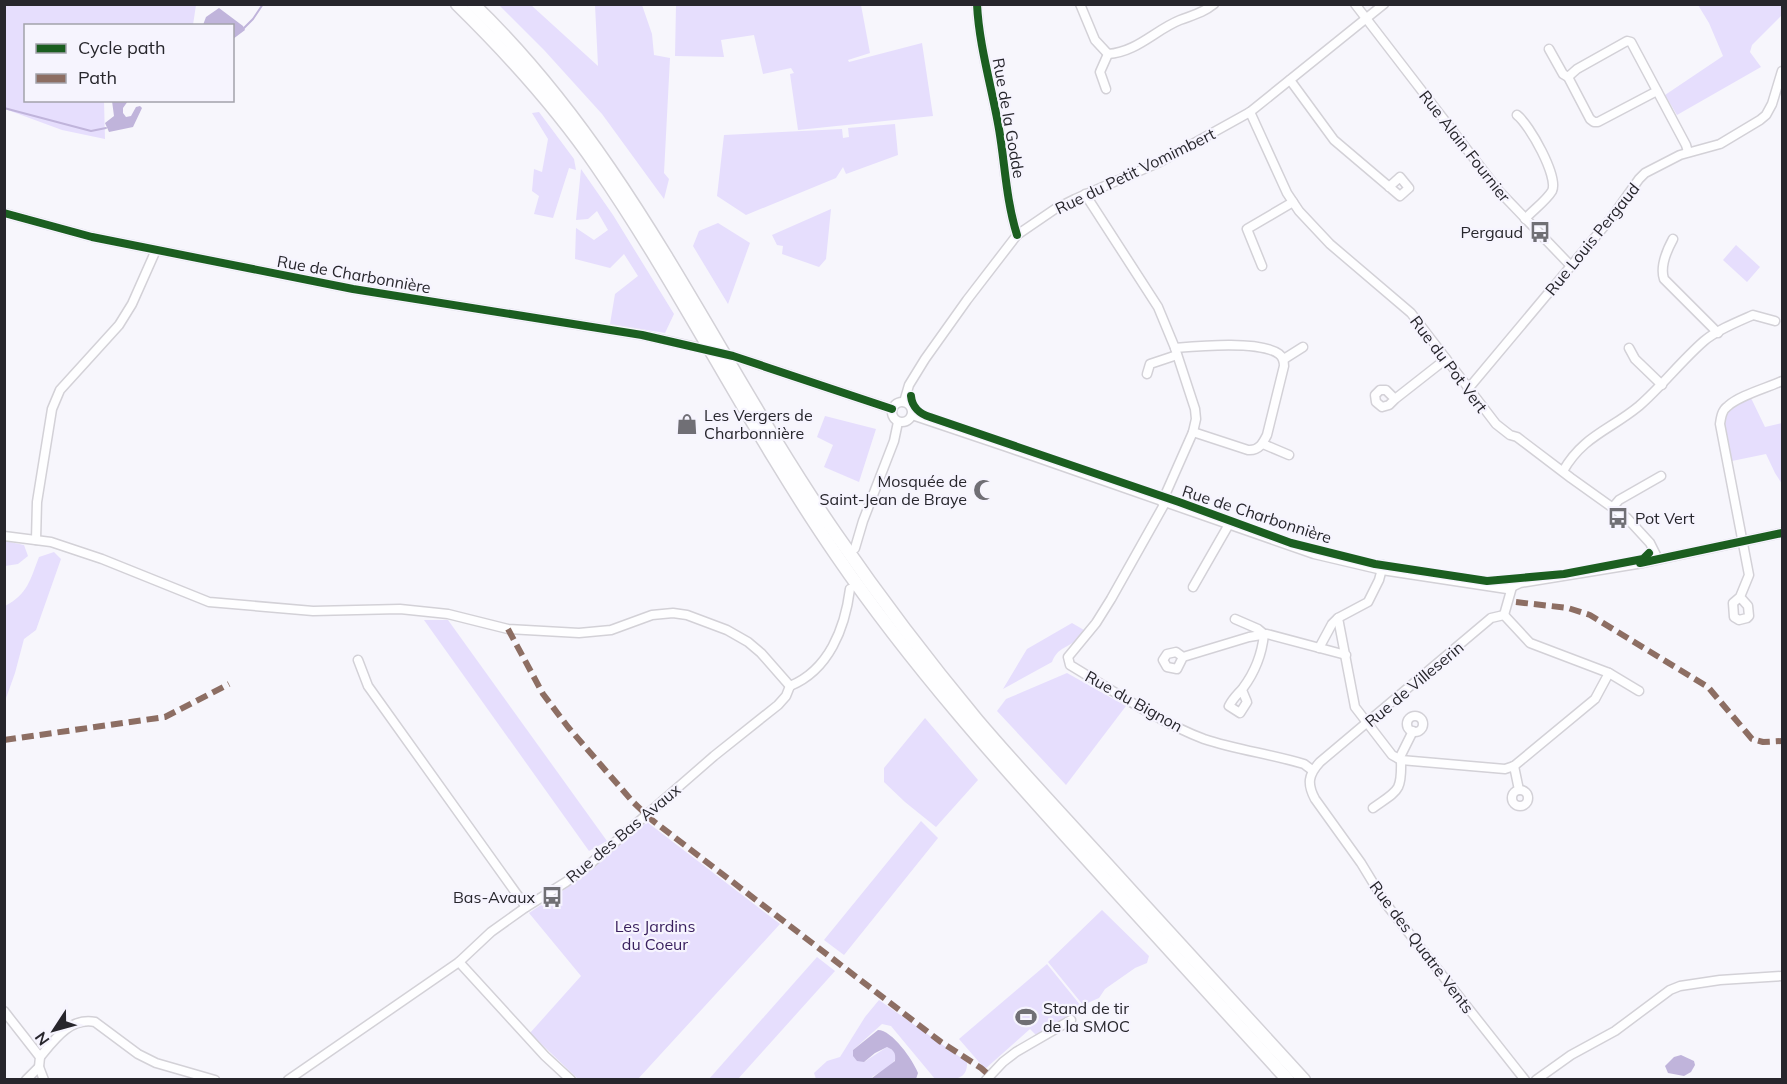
<svg xmlns="http://www.w3.org/2000/svg" width="1787" height="1084" font-family="Mulish,sans-serif">
<style>
.green{fill:#e6defd}
.water{fill:#c0b4db}
.lines{fill:none;stroke-linecap:round;stroke-linejoin:round}
.stream{stroke:#c0b4db;stroke-width:2}
.minor-casing{stroke:#d3d1d7;stroke-width:11}
.highway-casing{stroke:#d3d1d7;stroke-width:15}
.minor{stroke:#fefeff;stroke-width:8}
.highway{stroke:#fefeff;stroke-width:12}
.quiet{stroke:#8d6e63;stroke-width:6;stroke-dasharray:12 6;stroke-linecap:butt}
.cycleway-casing{stroke:#f6f4fe;stroke-width:11}
.cycleway{stroke:#1b5e20;stroke-width:8}
.labels{text-anchor:middle;dominant-baseline:central;stroke-width:4.5;stroke-linejoin:round;paint-order:stroke}
.street-label{font-size:16px;fill:#27262c;stroke:#f6f4fe}
.poi-label{font-size:16px;fill:#27262c;stroke:#f6f4fe;text-anchor:end}
.park-label{font-size:16px;fill:#371e5c;stroke:#f6f4fe}
</style>
<rect width="100%" height="100%" fill="#f7f6fc"/>
<g class="green">
<polygon points="4,5 196,5 193,25 26,26 26,100 104,101 105,139 62,130 5,109"/>
<polygon points="499,5 531,5 598,66 595,5 642,5 652,34 654,55 670,58 664,173 669,179 664,199 602,114 544,50"/>
<polygon points="676,5 861,5 870,53 848,60 849,62 922,43 933,116 798,130 790,74 794,73 791,68 763,74 754,35 721,40 724,57 675,56"/>
<polygon points="1698,5 1782,5 1782,15 1752,45 1750,52 1761,67 1677,115 1665,95 1723,56 1709,23"/>
<polygon points="539,112 574,159 576,170 569,168 553,218 534,214 539,196 532,191 534,169 542,172 548,139 532,113"/>
<polygon points="895,124 898,155 846,174 843,167 836,178 746,215 717,196 724,135 842,129 843,138 849,137 848,128"/>
<polygon points="581,169 613,215 674,314 665,333 610,324 615,294 638,276 624,254 610,268 575,259 576,228 594,240 608,230 597,211 588,219 576,220"/>
<polygon points="831,209 826,259 819,267 782,254 783,246 777,245 772,235"/>
<polygon points="718,223 750,243 728,304 693,246 699,231"/>
<polygon points="1736,245 1760,267 1747,282 1723,260"/>
<path d="M1751,398L1765,427L1782,423V484L1775,473L1766,454L1732,461C1729,447 1719,422 1729,409C1734,404 1745,401 1751,398Z"/>
<polygon points="825,416 876,429 859,482 824,467 833,445 817,437"/>
<polygon points="5,541 24,545 28,556 18,564 5,566"/>
<path d="M54,552L61,559L36,630L24,639L15,673L5,701V606C28,594 30,580 39,557Z"/>
<polygon points="424,620 448,620 607,841 589,851"/>
<path d="M1072,623L1084,630C1081,634 1079,640 1074,642C1064,649 1057,649 1052,662L1003,689L1027,649Z"/>
<polygon points="1067,673 1126,706 1066,785 997,711 1006,699"/>
<polygon points="925,718 978,780 936,827 905,802 884,782 884,768"/>
<polygon points="921,821 938,838 844,955 824,940"/>
<polygon points="647,822 780,924 638,1079 578,1079 530,1033 581,976 529,913 580,879"/>
<polygon points="1102,910 1149,956 1147,963 1135,968 1105,989 1099,998 1083,1005 1048,962"/>
<polygon points="817,957 835,971 738,1079 709,1079"/>
<polygon points="1047,964 1081,1006 1052,1028 1036,1035 1030,1029 985,1069 959,1039"/>
<path d="M879,1000L967,1062C968,1083 949,1079 935,1079L891,1026L882,1024L853,1050L864,1062L887,1047C911,1057 882,1071 872,1077V1079H816L814,1073L827,1061L840,1057L865,1017Z"/>
</g>
<g class="water">
<polygon points="219,8 243,26 245,30 233,39 232,26 203,25 206,17"/>
<polygon points="112,101 128,101 123,108 123,113 126,117 131,116 136,107 140,106 142,108 133,127 109,132 105,123 114,116"/>
<path d="M878,1030C892,1030 913,1060 918,1073L916,1079H872V1078L895,1061C896,1053 894,1050 887,1047L875,1053L864,1062L857,1061L853,1056V1050Z"/>
<polygon points="1681,1055 1694,1061 1695,1065 1691,1072 1684,1076 1668,1073 1665,1066 1674,1057"/>
</g>
<g class="lines">
<g class="stream">
<polyline points="244,28 253,19 263,4"/>
<polyline points="4,108 91,131 106,128"/>
</g>
<defs>
<g id="minor">
<path d="M977,4C979,46 992,88 999,129C1005,164 1006,200 1017,235"/>
<path d="M1080,4L1095,40L1108,54C1137,52 1155,30 1180,20C1193,15 1203,13 1214,4"/>
<polyline points="1355,4 1499,191 1571,266"/>
<polyline points="1549,49 1563,74 1568,77 1590,119 1594,122 1598,122 1657,91"/>
<polyline points="1568,77 1577,69 1627,41 1631,42 1686,145 1688,152"/>
<polyline points="1290,80 1334,140 1400,196 1409,188 1400,177 1389,187"/>
<polyline points="1106,89 1100,72 1108,54"/>
<polyline points="1250,112 1287,193 1299,211 1330,244 1411,313 1496,424 1510,435 1517,437 1571,478 1627,518 1650,543 1658,559"/>
<path d="M1517,115C1529,124 1559,177 1552,191C1546,201 1533,210 1525,219"/>
<polyline points="1085,194 1158,307 1175,348 1195,409 1196,419 1193,432 1162,502"/>
<polyline points="4,213 92,237 353,289 642,335 700,348"/>
<path d="M1673,239C1667,250 1660,267 1664,279L1718,333"/>
<polyline points="1262,266 1247,229 1293,202"/>
<path d="M1175,348C1198,346 1260,340 1279,354C1283,357 1284,361 1284,366L1267,435C1263,443 1259,451 1248,450L1193,432"/>
<polyline points="1629,348 1635,359 1662,385"/>
<polyline points="733,356 892,409"/>
<polyline points="1284,359 1303,347"/>
<polyline points="1147,374 1150,364 1177,355"/>
<polyline points="1468,389 1612,217 1639,179 1645,173 1680,155 1720,144 1760,120 1766,115 1772,104 1782,71"/>
<polyline points="1395,399 1389,405 1382,407 1376,402 1375,395 1380,390 1386,390 1395,399 1446,359"/>
<circle cx="902" cy="412" r="10"/>
<polyline points="904,402 909,385 925,359 967,300 1017,235 1055,209 1075,199 1160,162 1250,112 1384,4"/>
<polyline points="912,415 1007,447 1314,554 1382,570 1507,589 1520,583 1637,564 1782,533"/>
<polyline points="1263,444 1289,455"/>
<path d="M1563,471C1583,436 1610,430 1639,406C1662,386 1681,361 1704,341C1717,330 1737,322 1753,315L1775,321"/>
<path d="M1165,503L1111,599L1096,623L1068,657L1070,665C1110,689 1161,723 1204,739C1237,750 1271,754 1304,764L1312,770"/>
<polyline points="1613,507 1619,500 1661,476"/>
<polyline points="4,536 51,542 102,559 209,602 313,611 400,609 448,614 508,629 579,633 611,630 652,615 673,613 687,615 727,630 748,642 761,653 790,686"/>
<polyline points="36,540 37,502 52,409 60,390 119,325 132,304 156,250"/>
<polyline points="855,548 863,521 894,441 898,422"/>
<polyline points="1383,565 1379,580 1368,602 1338,618 1355,707 1392,755 1401,760 1505,769 1514,766 1595,699 1609,673 1530,643 1504,615"/>
<polyline points="1193,587 1228,526"/>
<path d="M1740,597L1748,606L1749,616L1747,618L1739,620L1734,617L1733,603L1740,597L1749,575L1720,424C1721,417 1722,410 1728,406C1740,395 1767,388 1782,381"/>
<path d="M1504,615L1491,618L1320,762C1308,775 1307,784 1315,799L1361,863L1386,904L1525,1080"/>
<polyline points="1504,615 1512,587"/>
<path d="M1235,619L1258,629L1264,634C1262,654 1255,672 1243,688C1238,694 1233,698 1229,706L1240,713L1247,702L1242,690"/>
<polyline points="1319,648 1332,624 1338,618"/>
<polyline points="1183,657 1177,669 1167,667 1163,660 1167,654 1176,652 1183,657 1249,637 1267,634 1346,655"/>
<polyline points="358,660 368,686 526,907"/>
<polyline points="1609,673 1639,691"/>
<path d="M790,686C829,670 845,628 850,589"/>
<circle cx="1415" cy="724" r="8"/>
<polyline points="1399,759 1413,731"/>
<polyline points="1514,766 1519,790"/>
<circle cx="1520" cy="798" r="8"/>
<path d="M1373,808C1398,790 1402,792 1401,760"/>
<polyline points="459,962 545,1056 571,1080"/>
<polyline points="4,1011 40,1057 39,1067 44,1080"/>
<path d="M40,1057C54,1040 70,1017 95,1022L138,1054L156,1063L215,1080"/>
<polyline points="26,1080 39,1067"/>
<polyline points="288,1080 459,962 491,932 526,907 566,882 590,864 714,756 778,705 786,696 790,686"/>
<polyline points="986,1080 1003,1062 1016,1052 1071,1020"/>
<polyline points="1536,1080 1571,1055 1615,1031 1670,990 1680,986 1720,980 1782,976"/>
</g>
<g id="highway">
<path d="M457,4C508,54 556,107 596,165C683,291 750,430 837,556C913,667 1003,767 1094,867C1159,938 1223,1009 1288,1080"/>
<path d="M473,4C632,157 713,356 836,534C880,598 927,660 977,720C1027,779 1081,835 1133,893C1190,955 1247,1018 1304,1080"/>
</g>
</defs>
<use href="#minor" class="minor-casing"/>
<use href="#highway" class="highway-casing"/>
<use href="#minor" class="minor"/>
<use href="#highway" class="highway"/>
<g class="quiet">
<polyline points="1516,602 1568,608 1590,615 1708,687 1752,739 1763,742 1782,741"/>
<polyline points="508,629 543,694 568,727 633,802 652,820 941,1042 981,1068 990,1076"/>
<polyline points="4,740 165,717 229,684"/>
</g>
<defs>
<g id="cycleway">
<path d="M977,4C979,46 992,88 999,129C1005,164 1006,200 1017,235"/>
<polyline points="4,213 92,237 353,289 642,335 733,356 892,409"/>
<path d="M911,396C912,407 920,414 930,417L1179,502L1291,543L1375,564L1487,581L1564,574L1643,559L1649,553"/>
<polyline points="1640,563 1782,533"/>
</g>
</defs>
<use href="#cycleway" class="cycleway-casing"/>
<use href="#cycleway" class="cycleway"/>
</g>
<defs>
<symbol id="bus-bare" viewBox="-9 -9 18 18"><path d="M-5-6H5V4H4V6H2V4H-2V6H-4V4H-5ZM-3.5-4V0h7V-4ZM-3.5 1.2v1.5H-2V1.2ZM2 1.2v1.5H3.5V1.2Z" fill="#706f75" stroke="#f6f4fe" stroke-width="2.5" paint-order="stroke"/></symbol>
<symbol id="shop-bare" viewBox="-9 -9 18 18"><path d="M-5-2.5h2.3a2.7 3.5 0 0 1 5.4 0H5L5.5 6h-11ZM-1.5-2.5h3a1.5 2.3 0 0 0-3 0Z" fill="#706f75" stroke="#f6f4fe" stroke-width="2.5" paint-order="stroke"/></symbol>
<symbol id="mosque-bare" viewBox="-9 -9 18 18"><path d="M3.5-4.9A6 6 0 1 0 3.5 4.9A5 5 0 1 1 3.5-4.9Z" fill="#706f75" stroke="#f6f4fe" stroke-width="2.5" paint-order="stroke"/></symbol>
<symbol id="stadium-bare" viewBox="-9 -9 18 18"><path d="M0-5a6.5 5 0 1 0 0 10a6.5 5 0 1 0 0-10ZM-3.5-1.8h7v3.6h-7Z" fill="#706f75" stroke="#f6f4fe" stroke-width="2.5" paint-order="stroke"/></symbol>
</defs>
<g fill-rule="evenodd">
<use href="#bus-bare" x="1525" y="217" width="30" height="30"/>
<use href="#shop-bare" x="672" y="409" width="30" height="30"/>
<use href="#mosque-bare" x="969" y="475" width="30" height="30"/>
<use href="#bus-bare" x="1603" y="503" width="30" height="30"/>
<use href="#bus-bare" x="537" y="882" width="30" height="30"/>
<use href="#stadium-bare" x="1011" y="1002" width="30" height="30"/>
</g>
<g class="labels">
<g class="street-label">
<text transform="translate(1009 118) rotate(80)">Rue de la Godde</text>
<text transform="translate(1465 146) rotate(52)">Rue Alain Fournier</text>
<text transform="translate(1135 171) rotate(-26)">Rue du Petit Vomimbert</text>
<text transform="translate(1592 239) rotate(-51)">Rue Louis Pergaud</text>
<text transform="translate(354 274) rotate(10)">Rue de Charbonnière</text>
<text transform="translate(1449 364) rotate(53)">Rue du Pot Vert</text>
<text transform="translate(1257 514) rotate(18)">Rue de Charbonnière</text>
<text transform="translate(1414 684) rotate(-40)">Rue de Villeserin</text>
<text transform="translate(1134 701) rotate(29)">Rue du Bignon</text>
<text transform="translate(623 833) rotate(-40)">Rue des Bas Avaux</text>
<text transform="translate(1422 947) rotate(53)">Rue des Quatre Vents</text>
</g>
<g class="poi-label">
<text x="1523" y="232">Pergaud</text>
<text x="704" y="415" text-anchor="start">Les Vergers de<tspan x="704" dy="18">Charbonnière</tspan></text>
<text x="967" y="481">Mosquée de<tspan x="967" dy="18">Saint-Jean de Braye</tspan></text>
<text x="1635" y="518" text-anchor="start">Pot Vert</text>
<text x="535" y="897">Bas-Avaux</text>
<text x="1043" y="1008" text-anchor="start">Stand de tir<tspan x="1043" dy="18">de la SMOC</tspan></text>
</g>
<g class="park-label">
<text x="655" y="926">Les Jardins<tspan x="655" dy="18">du Coeur</tspan></text>
</g>
</g>
<rect width="1787" height="1084" fill="none" stroke="#27262c" stroke-width="12"/>
<rect x="24" y="24" width="210" height="78" fill="#f6f4fe" stroke="#a3a2aa" stroke-width="1.5"/>
<rect x="36" y="44" width="30" height="9" fill="#1b5e20" stroke="#a3a2aa" stroke-width="1.5"/>
<text x="78" y="54" font-size="18" fill="#27262c">Cycle path</text>
<rect x="36" y="74" width="30" height="9" fill="#8d6e63" stroke="#a3a2aa" stroke-width="1.5"/>
<text x="78" y="84" font-size="18" fill="#27262c">Path</text>
<g transform="translate(54 1030) rotate(234)" stroke="#f6f4fe" stroke-width="4.5" paint-order="stroke">
<path d="M0-4.5L10 22L0 15L-10 22Z" fill="#27262c"/>
<text y="-9" font-size="16" font-weight="bold" text-anchor="middle" fill="#27262c">N</text>
</g>
</svg>
